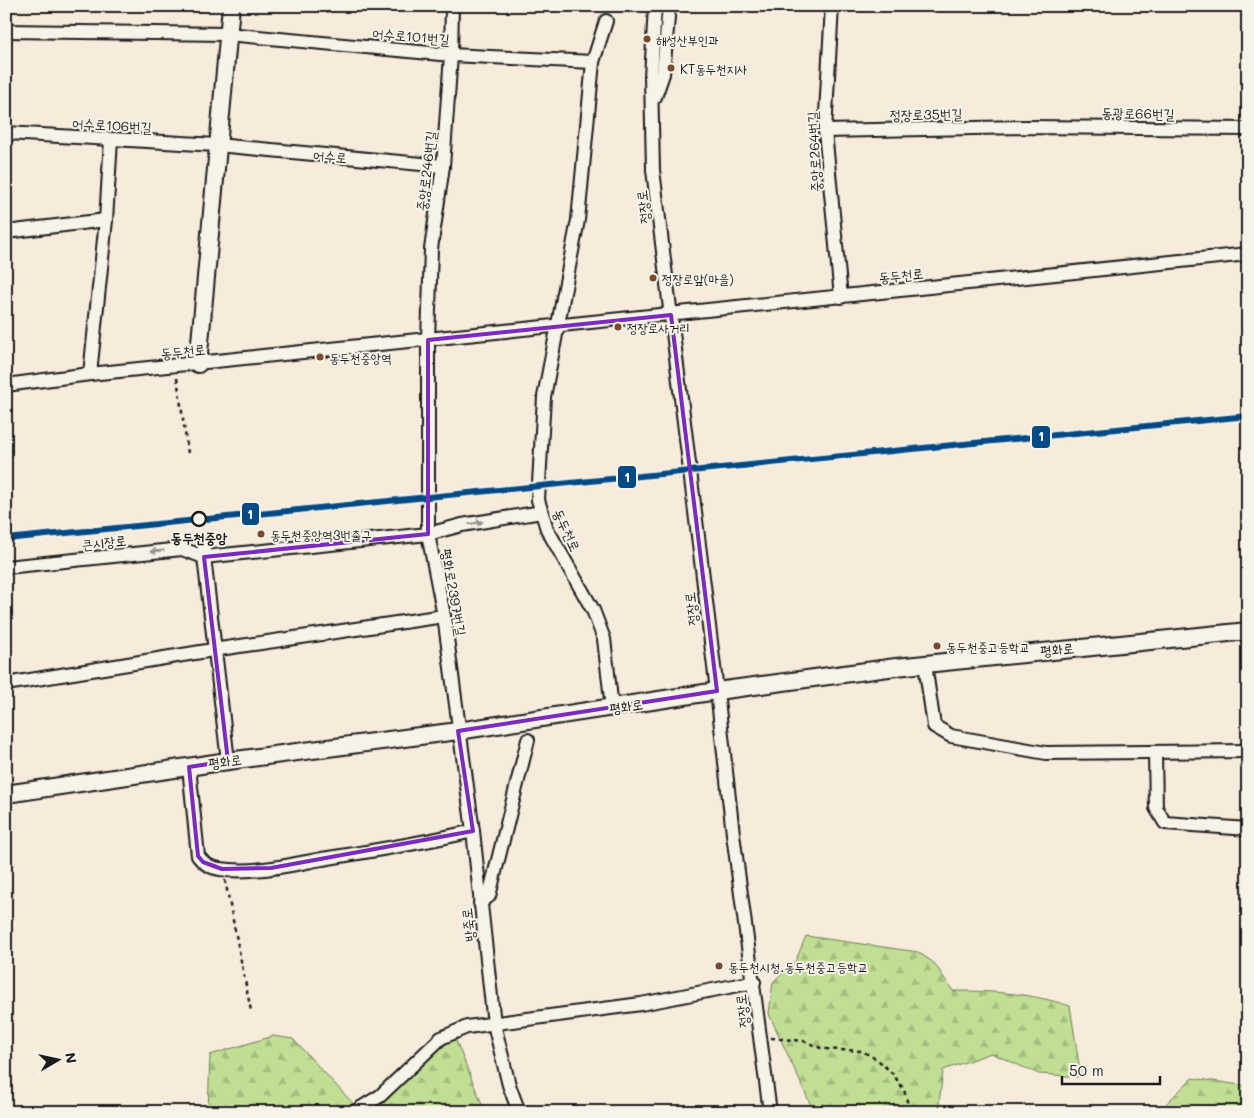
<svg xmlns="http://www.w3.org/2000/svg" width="1254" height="1118" font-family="Mali,'Poor Story',sans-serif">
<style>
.forest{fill:url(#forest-firs);stroke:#6e7d58}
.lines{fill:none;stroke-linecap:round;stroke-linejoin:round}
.minor-casing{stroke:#1c1c1c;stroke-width:16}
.major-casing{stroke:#1c1c1c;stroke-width:20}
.path{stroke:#1c1c1c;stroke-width:2.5;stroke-dasharray:4 4;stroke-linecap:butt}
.minor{stroke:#f7f3e8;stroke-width:12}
.major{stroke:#f7f3e8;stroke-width:16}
.metro-1-casing{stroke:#f7f3e8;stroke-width:10}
.metro-1{stroke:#004a85;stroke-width:6}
.oneway{fill:#94928c}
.marked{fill:none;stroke:#7b2cbf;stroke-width:4;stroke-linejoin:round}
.bus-dot{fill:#7a4b2a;stroke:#f7f3e8;stroke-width:2}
.stop-dot{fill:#f7f3e8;stroke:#1c1c1c;stroke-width:2.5}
.labels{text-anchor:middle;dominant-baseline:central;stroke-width:4;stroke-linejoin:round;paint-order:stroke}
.bus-label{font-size:13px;fill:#1c1c1c;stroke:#f7f3e8;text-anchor:start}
.street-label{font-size:14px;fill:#1c1c1c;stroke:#f7f3e8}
.stop-label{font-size:14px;font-weight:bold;fill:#1c1c1c;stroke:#f7f3e8}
.line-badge{stroke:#f7f3e8;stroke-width:2}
.badge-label{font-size:14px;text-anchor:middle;font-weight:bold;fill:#fff}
</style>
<defs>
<pattern id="forest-firs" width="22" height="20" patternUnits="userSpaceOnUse" patternTransform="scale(1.25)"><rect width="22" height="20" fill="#c1de95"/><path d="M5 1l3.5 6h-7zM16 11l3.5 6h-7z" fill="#a5be80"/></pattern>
</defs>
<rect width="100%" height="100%" fill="#f7ebdb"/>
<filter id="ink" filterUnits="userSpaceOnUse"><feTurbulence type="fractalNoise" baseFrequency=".02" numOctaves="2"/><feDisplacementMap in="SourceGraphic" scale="10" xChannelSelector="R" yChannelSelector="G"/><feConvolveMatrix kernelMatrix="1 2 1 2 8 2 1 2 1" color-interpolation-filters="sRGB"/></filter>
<g filter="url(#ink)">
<g class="forest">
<path d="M806,936L918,952L934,963L953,991C993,991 1031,993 1070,1006L1081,1077L1039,1074L991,1053L943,1070L938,1112H814L769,1014L773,982L796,960Z"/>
<polygon points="273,1036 293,1039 361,1112 208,1112 210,1055"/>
<path d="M455,1038L485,1112H376C400,1083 424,1059 455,1038Z"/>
<polygon points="1192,1078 1248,1086 1248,1112 1158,1112"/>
</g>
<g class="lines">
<defs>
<g id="minor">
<polyline points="452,6 451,55 443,166 431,249 428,340 428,534 462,525 542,512"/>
<polyline points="655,6 651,77 653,170 717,691 733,834 770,1112"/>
<polyline points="832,6 825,131 841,297"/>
<polyline points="606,21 593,62 578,220 544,397 538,500 547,529 593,610 604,639 612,708"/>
<polyline points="6,31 227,34 451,55 593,62"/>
<polyline points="655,97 663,74 669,6"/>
<polyline points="825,131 1028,127 1248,129"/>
<polyline points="6,133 217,145 443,166"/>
<polyline points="6,232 106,220"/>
<polyline points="90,374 106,220 111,140"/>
<polyline points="6,385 90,374 1248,254"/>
<polyline points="6,567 182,549 204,557 204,544"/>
<polyline points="925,664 934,726 951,736 1046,753 1248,751"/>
<polyline points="6,684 213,650 444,616"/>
<polyline points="1155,753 1156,808 1165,823 1248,829"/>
<polyline points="228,761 204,557 428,534 444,616 473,831 494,1024 509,1085 519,1112"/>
<path d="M189,767L198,856C204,864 210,868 220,869C254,874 290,865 322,859C373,851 423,843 473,831"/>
<polyline points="480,903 489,896 528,740"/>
<polyline points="354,1112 380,1096 441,1038 467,1027 641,1004 754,982"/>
</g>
<g id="major">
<polyline points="198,364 231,6"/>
<polyline points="6,794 228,761 458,731 717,691 896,667 1248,631"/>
</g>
</defs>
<use href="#minor" class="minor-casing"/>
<use href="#major" class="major-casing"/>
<g class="path">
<polyline points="177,378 188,453"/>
<polyline points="225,880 251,1011"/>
<polyline points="771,1038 804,1041 823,1049 862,1051 878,1060 893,1074 904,1090 910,1112"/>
</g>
<use href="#minor" class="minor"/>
<use href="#major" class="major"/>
<defs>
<path id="metro-1" d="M6,539C420,496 834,458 1248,416"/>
</defs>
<use href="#metro-1" class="metro-1-casing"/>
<use href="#metro-1" class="metro-1"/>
</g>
<defs><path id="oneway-solid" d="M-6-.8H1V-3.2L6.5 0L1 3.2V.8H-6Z" transform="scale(1.25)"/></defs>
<g class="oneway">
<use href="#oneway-solid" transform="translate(476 523) rotate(-9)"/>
<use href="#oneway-solid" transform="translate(157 551) rotate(174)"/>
</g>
</g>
<path class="marked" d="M671,315L717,691L458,731L473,831L271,868L222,869L203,862L198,856L189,767L228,761L204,557L428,534V340Z"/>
<g class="bus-dot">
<circle cx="647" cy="39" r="4.5"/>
<circle cx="671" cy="68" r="4.5"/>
<circle cx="653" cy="278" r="4.5"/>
<circle cx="618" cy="327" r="4.5"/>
<circle cx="320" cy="357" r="4.5"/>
<circle cx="261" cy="534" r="4.5"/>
<circle cx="937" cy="646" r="4.5"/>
<circle cx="719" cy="966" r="4.5"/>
</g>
<circle class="stop-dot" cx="199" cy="519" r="7"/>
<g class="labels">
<g class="bus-label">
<text x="656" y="39">해성산부인과</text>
<text x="680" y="68">KT동두천지사</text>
<text x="662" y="278">정장로앞(마을)</text>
<text x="627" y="327">정장로사거리</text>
<text x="329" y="357">동두천중앙역</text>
<text x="270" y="534">동두천중앙역3번출구</text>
<text x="946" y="646">동두천중고등학교</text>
<text x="728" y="966">동두천시청.동두천중고등학교</text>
</g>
<g class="street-label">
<text transform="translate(411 36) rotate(5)">어수로101번길</text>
<text transform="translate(1138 113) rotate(1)">동광로66번길</text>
<text transform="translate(926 114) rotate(-1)">정장로35번길</text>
<text transform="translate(112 125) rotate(3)">어수로106번길</text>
<text transform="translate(814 152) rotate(-93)">중앙로264번길</text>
<text transform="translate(330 156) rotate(5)">어수로</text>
<text transform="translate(426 171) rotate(-83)">중앙로246번길</text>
<text transform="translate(643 207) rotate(-97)">정장로</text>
<text transform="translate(901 275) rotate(-6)">동두천로</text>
<text transform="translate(183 351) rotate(-6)">동두천로</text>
<text transform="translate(567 530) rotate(65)">동두천로</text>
<text transform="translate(104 542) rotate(-6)">큰시장로</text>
<text transform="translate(454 592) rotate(80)">평화로2397번길</text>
<text transform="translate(691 609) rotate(-97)">정장로</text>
<text transform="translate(1057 649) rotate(-6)">평화로</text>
<text transform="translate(626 706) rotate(-9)">평화로</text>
<text transform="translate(225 761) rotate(-8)">평화로</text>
<text transform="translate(468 925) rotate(-97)">방죽로</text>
<text transform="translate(742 1011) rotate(-97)">정장로</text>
</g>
<g class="stop-label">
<text x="199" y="537">동두천중앙</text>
</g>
</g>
<g class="line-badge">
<rect x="1031" y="425" width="20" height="24" rx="5" fill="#004a85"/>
<rect x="617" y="465" width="20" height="24" rx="5" fill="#004a85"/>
<rect x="241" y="502" width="19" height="24" rx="5" fill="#004a85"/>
</g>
<g class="badge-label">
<text x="1041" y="441">1</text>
<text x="627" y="482">1</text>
<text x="250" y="519">1</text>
</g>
<rect width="1254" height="1118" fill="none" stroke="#f7f3e8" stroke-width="25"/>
<rect x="12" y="12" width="1229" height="1093" fill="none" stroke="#1c1c1c" stroke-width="2" filter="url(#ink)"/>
<g transform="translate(58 1060) rotate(81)" stroke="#f7f3e8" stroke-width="4" paint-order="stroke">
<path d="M0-4L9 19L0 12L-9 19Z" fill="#1c1c1c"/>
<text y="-8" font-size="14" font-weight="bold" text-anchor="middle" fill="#1c1c1c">N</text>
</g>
<path d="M1062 1076v8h98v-8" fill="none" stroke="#1c1c1c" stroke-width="2.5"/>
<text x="1069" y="1076" font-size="15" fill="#1c1c1c" stroke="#f7f3e8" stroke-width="4" paint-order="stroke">50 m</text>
</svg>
